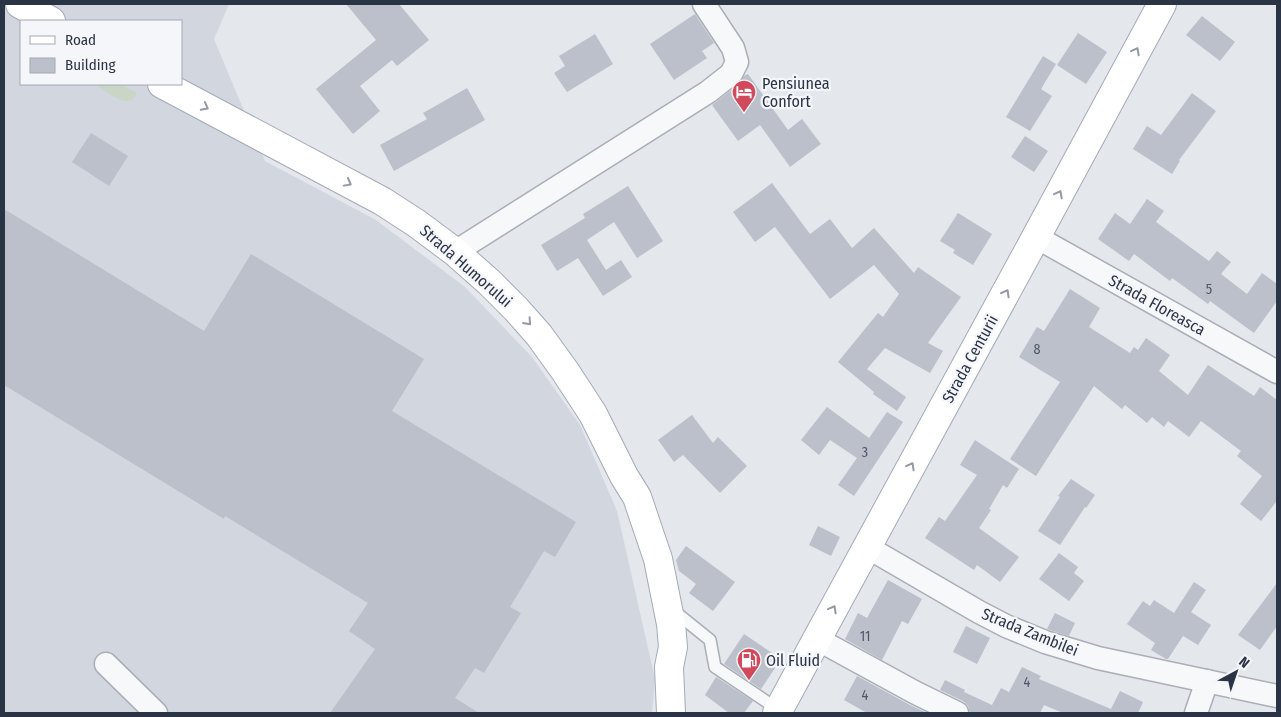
<svg xmlns="http://www.w3.org/2000/svg" width="1281" height="717" font-family="'Fira Sans Condensed',sans-serif">
<style>
.built{fill:#d2d6de;fill-rule:evenodd}
.green{fill:#c9d6c5}
.building{fill:#bbc0ca}
.lines{fill:none;stroke-linecap:round;stroke-linejoin:round}
.lane-casing{stroke:#a9aeb7;stroke-width:14}
.street-casing{stroke:#a9aeb7;stroke-width:25}
.primary-casing{stroke:#a3abb8;stroke-width:30}
.lane{stroke:#f7f8fa;stroke-width:11}
.street{stroke:#f7f8fa;stroke-width:22}
.primary{stroke:#fff;stroke-width:28}
.oneway{stroke:#959aa2}
.labels{text-anchor:middle;dominant-baseline:central;stroke-width:4.5;stroke-linejoin:round;paint-order:stroke}
.number-label{font-size:14px;fill:#4f5766}
.poi-label{font-size:16px;fill:#2b3445;stroke:#f4f6f9;text-anchor:start}
.street-label{font-size:16px;fill:#2b3445;stroke:#f4f6f9}
</style>
<rect width="100%" height="100%" fill="#e4e7ec"/>
<path class="built" d="M4,4H229L214,39L265,161L376,220L465,287L532,357L580,425L617,511L655,679L652,713H4ZM21,21H181V84H21Z"/>
<path class="green" d="M95,84H120L137,93C135,97 132,101 128,101C118,102 103,89 95,84Z"/>
<g class="building">
<polygon points="346,4 399,4 429,40 397,66 392,60 360,86 380,111 353,134 316,89 376,40"/>
<polygon points="695,14 714,43 702,51 707,58 674,80 650,44"/>
<polygon points="1202,16 1235,42 1220,61 1186,35"/>
<polygon points="1078,33 1107,52 1086,84 1057,65"/>
<polygon points="595,34 613,64 567,92 554,73 565,66 559,56"/>
<polygon points="1043,56 1056,64 1041,89 1052,96 1030,131 1006,117"/>
<polygon points="748,74 788,130 802,119 821,144 790,167 760,125 738,141 712,105 739,84 744,76"/>
<polygon points="467,88 485,120 394,171 380,145 427,119 423,113"/>
<polygon points="1192,93 1216,111 1179,160 1180,161 1172,174 1133,149 1147,126 1161,135"/>
<polygon points="91,133 128,156 109,186 72,162"/>
<polygon points="1025,136 1048,151 1034,172 1011,157"/>
<polygon points="772,183 810,234 830,219 852,248 874,228 914,273 918,267 961,297 928,343 943,351 930,373 885,348 867,369 906,397 897,411 873,394 874,392 838,362 878,313 883,317 899,294 874,265 830,299 775,227 755,242 733,212"/>
<polygon points="628,186 663,241 637,258 614,222 587,240 606,270 621,260 632,277 603,296 578,258 557,271 541,245 585,218 583,214"/>
<polygon points="1147,199 1164,211 1156,222 1209,261 1217,251 1231,262 1221,274 1247,294 1262,273 1277,284 1277,301 1254,333 1210,301 1208,304 1172,278 1170,281 1134,254 1129,261 1098,239 1115,213 1130,224"/>
<polygon points="4,209 204,331 251,254 424,359 392,411 576,522 555,557 544,551 510,607 521,613 484,673 475,668 455,698 479,713 330,713 375,649 349,631 368,603 225,516 224,519 4,385"/>
<polygon points="958,213 992,234 973,265 953,253 955,250 940,241"/>
<polygon points="1070,289 1100,308 1089,327 1130,353 1134,347 1138,350 1146,338 1170,355 1159,371 1188,395 1208,365 1254,396 1260,387 1277,400 1277,501 1261,521 1240,504 1262,476 1237,456 1241,451 1201,421 1189,437 1168,421 1164,427 1152,417 1147,423 1125,405 1122,409 1094,386 1036,476 1010,459 1060,382 1019,357 1037,327 1044,331"/>
<polygon points="827,407 869,438 887,412 903,422 854,496 838,485 857,458 830,440 819,455 801,440"/>
<polygon points="692,415 713,443 718,437 747,466 720,493 683,455 674,462 658,440"/>
<polygon points="975,440 1019,469 1007,488 1003,485 989,509 991,510 979,528 1019,557 1000,582 977,565 974,570 925,538 939,517 945,521 977,475 960,465"/>
<polygon points="1071,479 1095,495 1086,508 1085,507 1060,545 1038,531 1060,497 1058,496"/>
<polygon points="818,526 840,537 831,556 809,545"/>
<polygon points="686,546 735,582 713,611 689,593 696,584 679,571 676,560"/>
<polygon points="1059,553 1078,567 1074,573 1084,581 1069,601 1039,579"/>
<polygon points="888,580 922,599 908,624 902,621 882,660 845,639 858,613 867,618"/>
<polygon points="1194,582 1206,590 1191,612 1211,625 1198,645 1183,636 1168,659 1166,659 1151,650 1155,643 1127,624 1143,601 1150,606 1154,600 1174,613"/>
<polygon points="1277,583 1277,626 1260,650 1238,635"/>
<polygon points="1055,613 1075,623 1069,636 1047,629"/>
<polygon points="966,626 990,638 977,664 953,652"/>
<polygon points="744,634 781,659 761,689 724,664"/>
<polygon points="1022,667 1041,676 1039,679 1111,709 1120,691 1143,702 1138,713 1063,713 1044,705 1040,713 970,713 968,706 963,701 940,690 945,680 965,690 964,692 992,705 1001,688 1009,692"/>
<polygon points="857,676 910,705 927,713 867,713 844,700"/>
<polygon points="716,677 753,701 744,713 729,713 705,695"/>
</g>
<g class="lines">
<defs>
<polyline id="lane" points="674,611 710,640 715,667 779,710"/>
<g id="street">
<polyline points="1036,237 1277,372"/>
<polyline points="455,252 708,92 731,74 737,62 733,48 704,4"/>
<polyline points="867,547 979,612 1006,626 1045,642 1098,658 1277,696"/>
<polyline points="817,639 916,693 957,713"/>
<polyline points="106,664 156,713"/>
<polyline points="1196,713 1207,681"/>
</g>
<g id="primary">
<polyline points="20,4 51,21"/>
<polyline points="162,84 382,201 416,223 455,252 489,282 516,309 539,335 565,371 593,414 624,476 637,497 658,559 671,624 673,647 669,667 671,713"/>
<polyline points="777,713 817,639 1036,237 1162,4"/>
</g>
</defs>
<use href="#lane" class="lane-casing"/>
<use href="#street" class="street-casing"/>
<use href="#primary" class="primary-casing"/>
<use href="#lane" class="lane"/>
<use href="#street" class="street"/>
<use href="#primary" class="primary"/>
</g>
<defs><path id="oneway-chevron" d="M-2-3.5L2.5 0L-2 3.5" fill="none" stroke-width="1.6" stroke-linecap="round" stroke-linejoin="round" transform="scale(1.25)"/></defs>
<g class="oneway">
<use href="#oneway-chevron" transform="translate(1136 51) rotate(-62)"/>
<use href="#oneway-chevron" transform="translate(205 107) rotate(28)"/>
<use href="#oneway-chevron" transform="translate(348 183) rotate(29)"/>
<use href="#oneway-chevron" transform="translate(1059 194) rotate(-62)"/>
<use href="#oneway-chevron" transform="translate(1006 293) rotate(-61)"/>
<use href="#oneway-chevron" transform="translate(528 322) rotate(48)"/>
<use href="#oneway-chevron" transform="translate(911 466) rotate(-61)"/>
<use href="#oneway-chevron" transform="translate(833 609) rotate(-61)"/>
</g>
<defs>
<symbol id="hotel-pin" viewBox="-11 -11 22 30"><path d="M0 17L-7.5 6A9.5 9.5 0 1 1 7.5 6Z" fill="#d1495b" stroke="#f4f6f9"/><path d="M-6-4.5h1.5V1H6V5H4.5V3h-9V5H-6ZM-4 0a1.8 1.8 0 1 1 3.6 0ZM.5 0V-2.5h3Q6-2.5 6 0Z" fill="#fff"/></symbol>
<symbol id="fuel-pin" viewBox="-11 -11 22 30"><path d="M0 17L-7.5 6A9.5 9.5 0 1 1 7.5 6Z" fill="#d1495b" stroke="#f4f6f9"/><path d="M-5.5-6h7V0h2V4h1.3V-2.5L3-4.5l.8-.8L6-3V5H2.5V1h-1V6h-7ZM-4.2-4.7v3.2H.2V-4.7Z" fill="#fff"/></symbol>
</defs>
<g fill-rule="evenodd">
<use href="#hotel-pin" x="730" y="78" width="28" height="38"/>
<use href="#fuel-pin" x="735" y="646" width="28" height="38"/>
</g>
<g class="labels">
<g class="number-label">
<text x="1209" y="289">5</text>
<text x="1037" y="349">8</text>
<text x="865" y="452">3</text>
<text x="865" y="636">11</text>
<text x="1027" y="682">4</text>
<text x="865" y="695">4</text>
</g>
<g class="poi-label">
<text x="762" y="83">Pensiunea<tspan x="762" dy="18">Confort</tspan></text>
<text x="766" y="660">Oil Fluid</text>
</g>
<g class="street-label">
<text transform="translate(466 266) rotate(41)">Strada Humorului</text>
<text transform="translate(1157 305) rotate(29)">Strada Floreasca</text>
<text transform="translate(970 359) rotate(-61)">Strada Centurii</text>
<text transform="translate(1030 632) rotate(22)">Strada Zambilei</text>
</g>
</g>
<rect width="1281" height="717" fill="none" stroke="#2b3445" stroke-width="10"/>
<rect x="20" y="20" width="162" height="65" fill="#f4f6f9" stroke="#a4a8b1"/>
<rect x="30" y="36" width="25" height="8" fill="#ffffff" stroke="#a4a8b1"/>
<text x="65" y="45" font-size="15" fill="#2b3445">Road</text>
<rect x="30" y="58" width="25" height="15" fill="#bbc0ca" stroke="#a4a8b1"/>
<text x="65" y="70" font-size="15" fill="#2b3445">Building</text>
<g transform="translate(1236 672) rotate(40)" stroke="#f4f6f9" stroke-width="4" paint-order="stroke">
<path d="M0-4L9 19L0 12L-9 19Z" fill="#2b3445"/>
<text y="-8" font-size="14" font-weight="bold" text-anchor="middle" fill="#2b3445">N</text>
</g>
</svg>
